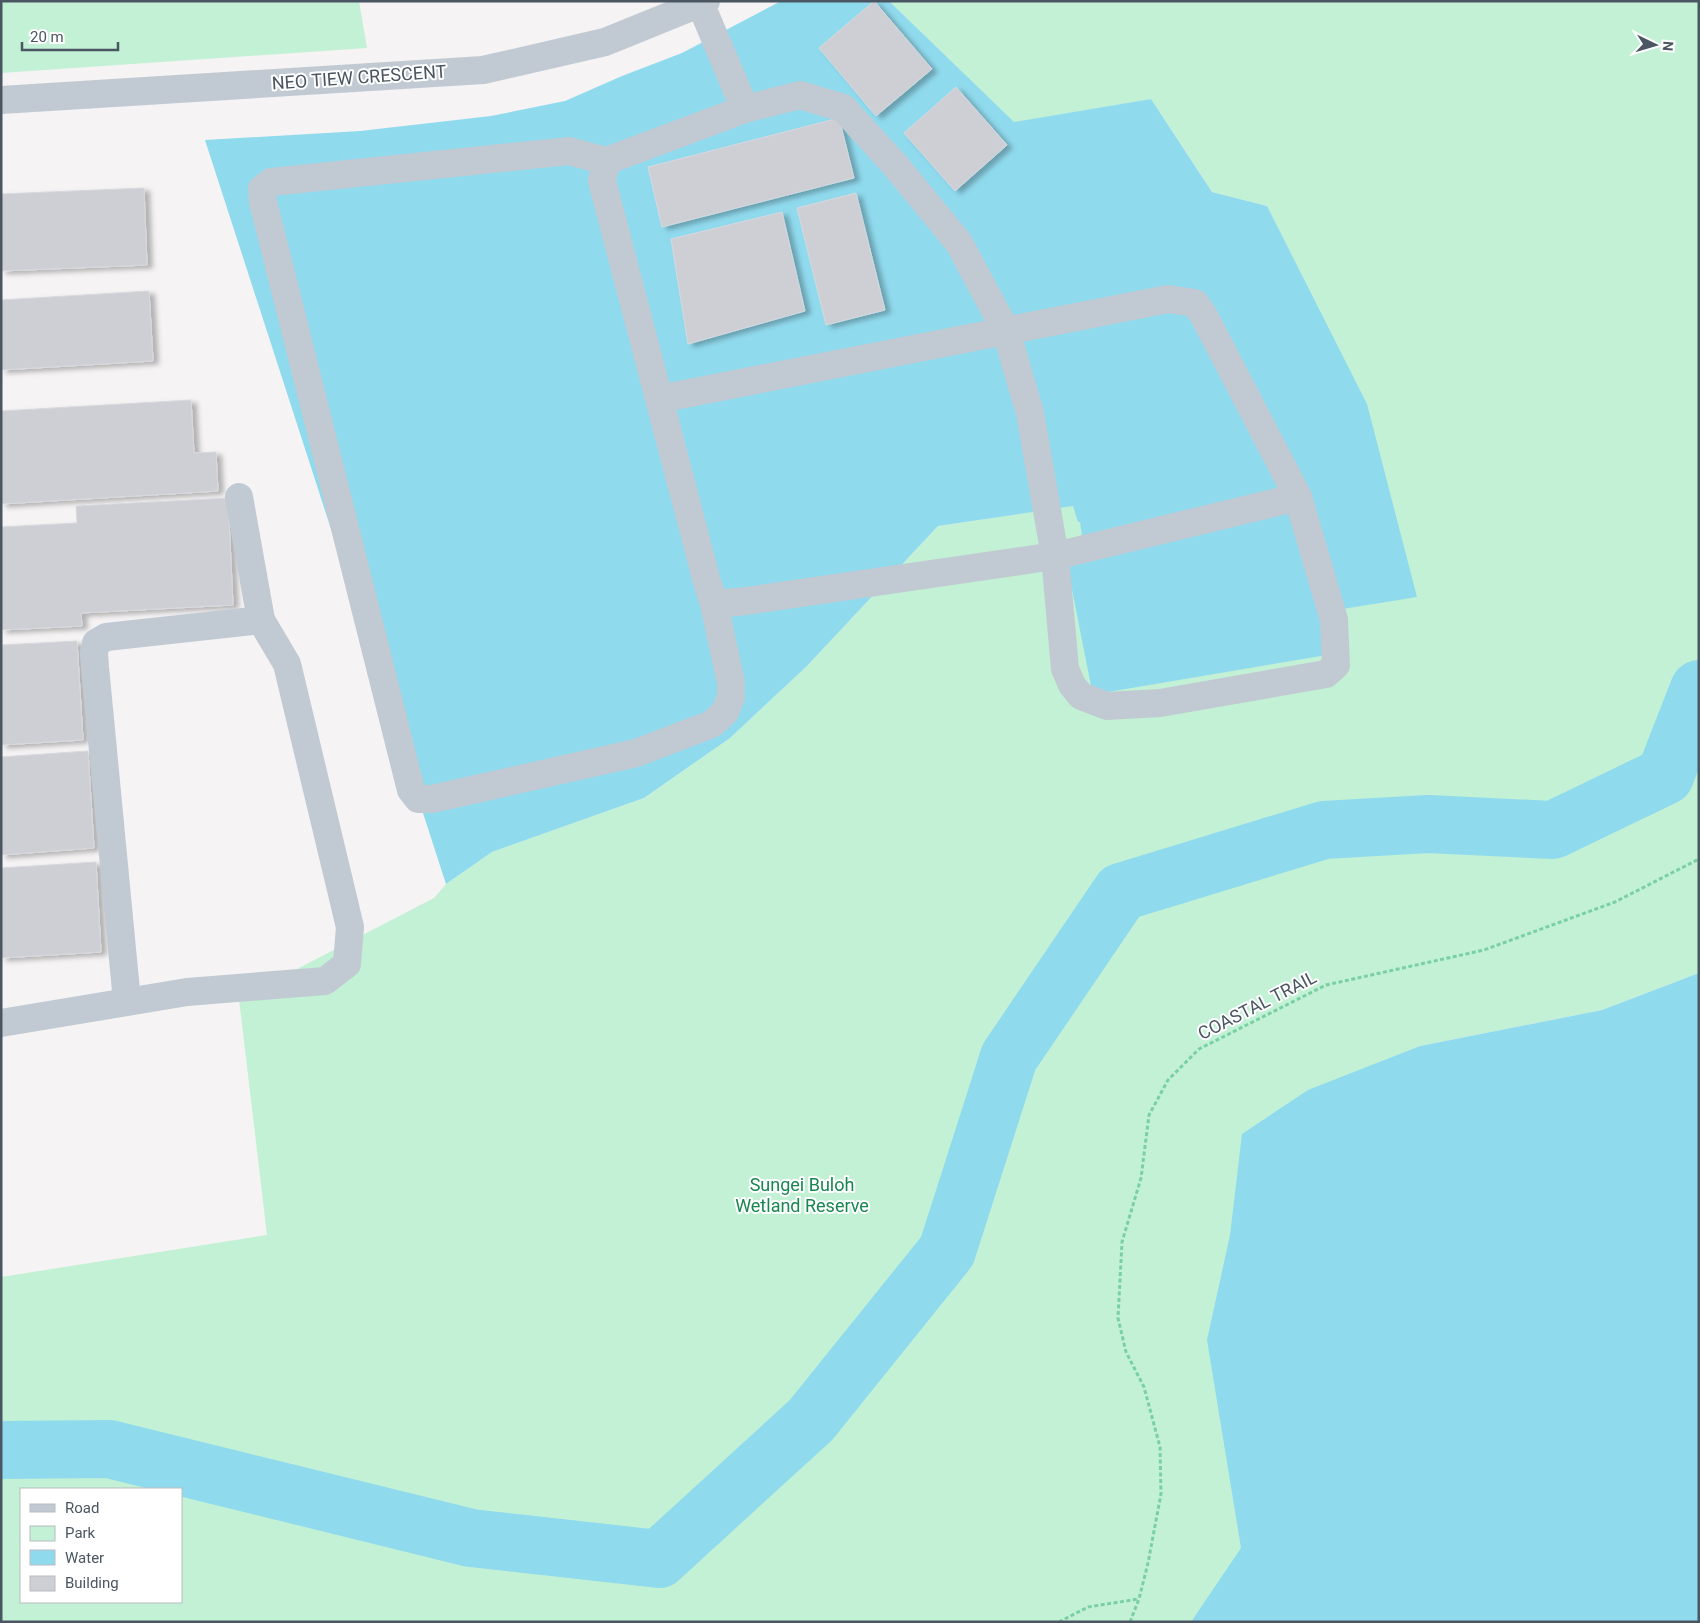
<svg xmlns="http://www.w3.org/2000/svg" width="1700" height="1623" font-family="Roboto,sans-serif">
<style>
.green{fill:#c3f1d5;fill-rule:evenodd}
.water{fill:#90daee}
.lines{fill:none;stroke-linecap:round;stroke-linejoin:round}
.river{stroke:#90daee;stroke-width:58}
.building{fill:#cdcfd5;stroke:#d7d9de;filter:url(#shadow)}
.path{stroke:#7ad0a6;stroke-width:3;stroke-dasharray:4 2.5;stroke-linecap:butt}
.minor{stroke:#c1cad2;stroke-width:28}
.labels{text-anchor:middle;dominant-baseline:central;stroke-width:4;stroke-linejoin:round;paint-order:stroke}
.street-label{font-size:18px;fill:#4a5661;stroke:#fff}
.park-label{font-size:18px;fill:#17864f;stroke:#fff}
</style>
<defs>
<filter id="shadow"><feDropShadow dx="5.5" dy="3" stdDeviation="2.5" flood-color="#0004"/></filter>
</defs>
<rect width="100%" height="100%" fill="#f5f3f3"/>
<g class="green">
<polygon points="1,1 359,1 367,48 1,73"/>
<path d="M889,1H1699V973L1602,1010L1420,1046L1373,1065L1263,1622H1V1277L267,1235L239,999L434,898L446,884L492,852L644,798L730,738L806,667L938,526L1078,505L1097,648L1267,206L1212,192L1151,99L1014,123ZM21,1489H181V1602H21Z"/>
</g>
<g class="water">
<path d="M781,1H889L1014,122L1151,99L1212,192L1267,206L1367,404L1417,597L1318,613C1322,625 1331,646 1321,656L1102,693L1091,686L1068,569L1077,560L1085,558L1080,522H1078L1073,506L938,526L806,667L730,738L644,798L492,852L446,884L205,140L360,131L491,116L565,101L622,76L682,53Z"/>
<polygon points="1699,973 1699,1622 1191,1622 1241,1548 1207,1340 1230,1235 1242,1134 1308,1090 1420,1046 1602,1010"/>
</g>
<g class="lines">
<polyline class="river" points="1,1450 109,1449 471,1538 659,1559 811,1420 947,1251 1009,1057 1121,892 1324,830 1428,824 1553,830 1665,776 1699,689"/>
</g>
<g class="building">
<polygon points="874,1 932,69 876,116 819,48"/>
<polygon points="956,87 1007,145 955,191 904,133"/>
<polygon points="839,118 854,178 662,227 648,167"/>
<polygon points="144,188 147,265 1,271 1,194"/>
<polygon points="856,193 885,310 826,325 797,208"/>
<polygon points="782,212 805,311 688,344 671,239"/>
<polygon points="149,291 153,361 1,370 1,300"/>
<polygon points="191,400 194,453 216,452 218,491 1,504 1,411"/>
<polygon points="228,498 233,605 81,613 82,626 1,630 1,527 77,523 76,506"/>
<polygon points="77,641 83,740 1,745 1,645"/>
<polygon points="88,751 94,848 1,855 1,757"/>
<polygon points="96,862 101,952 1,958 1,868"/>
</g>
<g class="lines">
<g class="path">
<polyline points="1059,1622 1088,1607 1138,1599"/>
<polyline points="1130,1622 1139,1599 1148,1563 1161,1494 1160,1447 1144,1387 1126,1352 1118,1318 1122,1242 1141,1178 1149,1115 1168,1080 1199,1049 1326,985 1484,950 1615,902 1699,859"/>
</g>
<g class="minor">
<polyline points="701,5 745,109"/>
<polyline points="1,100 483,70 605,42 706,1"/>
<polyline points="606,161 602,181 706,578 714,604 731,683 731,697 725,712 712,724 636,753 432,799 418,799 411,790 263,202 262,189 271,182 569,151 606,161 745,109 800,95 843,108 895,165 959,243 1006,331 1030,413 1055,556 1065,669 1072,685 1081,696 1107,706 1160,703 1326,674 1336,665 1334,620 1298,497 1204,316 1195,303 1168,299 659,399"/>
<polyline points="714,604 746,601 1055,556 1298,497"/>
<polyline points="127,1001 95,667 94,653 96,643 106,637 261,620"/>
<polyline points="1,1023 187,992 325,981 347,964 350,927 287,664 261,620 239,497"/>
</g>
</g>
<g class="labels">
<g class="street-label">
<text transform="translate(359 77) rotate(-4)">NEO TIEW CRESCENT</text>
<text transform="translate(1257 1005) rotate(-27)">COASTAL TRAIL</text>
</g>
<g class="park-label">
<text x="802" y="1184">Sungei Buloh<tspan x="802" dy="21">Wetland Reserve</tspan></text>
</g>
</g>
<rect width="1700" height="1623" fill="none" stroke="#4a5661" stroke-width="5"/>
<rect x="20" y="1488" width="162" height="115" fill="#ffffff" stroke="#b7bbc0"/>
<rect x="30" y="1504" width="25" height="8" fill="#c1cad2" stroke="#b7bbc0"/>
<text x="65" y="1513" font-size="15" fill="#4a5661">Road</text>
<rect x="30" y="1526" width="25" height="15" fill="#c3f1d5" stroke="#b7bbc0"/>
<text x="65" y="1538" font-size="15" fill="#4a5661">Park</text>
<rect x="30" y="1550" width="25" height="15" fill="#90daee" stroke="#b7bbc0"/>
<text x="65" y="1563" font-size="15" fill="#4a5661">Water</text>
<rect x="30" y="1576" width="25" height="15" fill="#cdcfd5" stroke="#b7bbc0"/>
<text x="65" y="1588" font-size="15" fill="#4a5661">Building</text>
<g transform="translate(1655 45) rotate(95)" stroke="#ffffff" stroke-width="4" paint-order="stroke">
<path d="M0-4L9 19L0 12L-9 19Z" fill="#4a5661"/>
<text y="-8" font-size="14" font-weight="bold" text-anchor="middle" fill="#4a5661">N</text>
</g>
<path d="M22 42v8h96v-8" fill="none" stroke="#4a5661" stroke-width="2.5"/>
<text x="30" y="42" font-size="15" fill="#4a5661" stroke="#ffffff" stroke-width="4" paint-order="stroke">20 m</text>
</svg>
